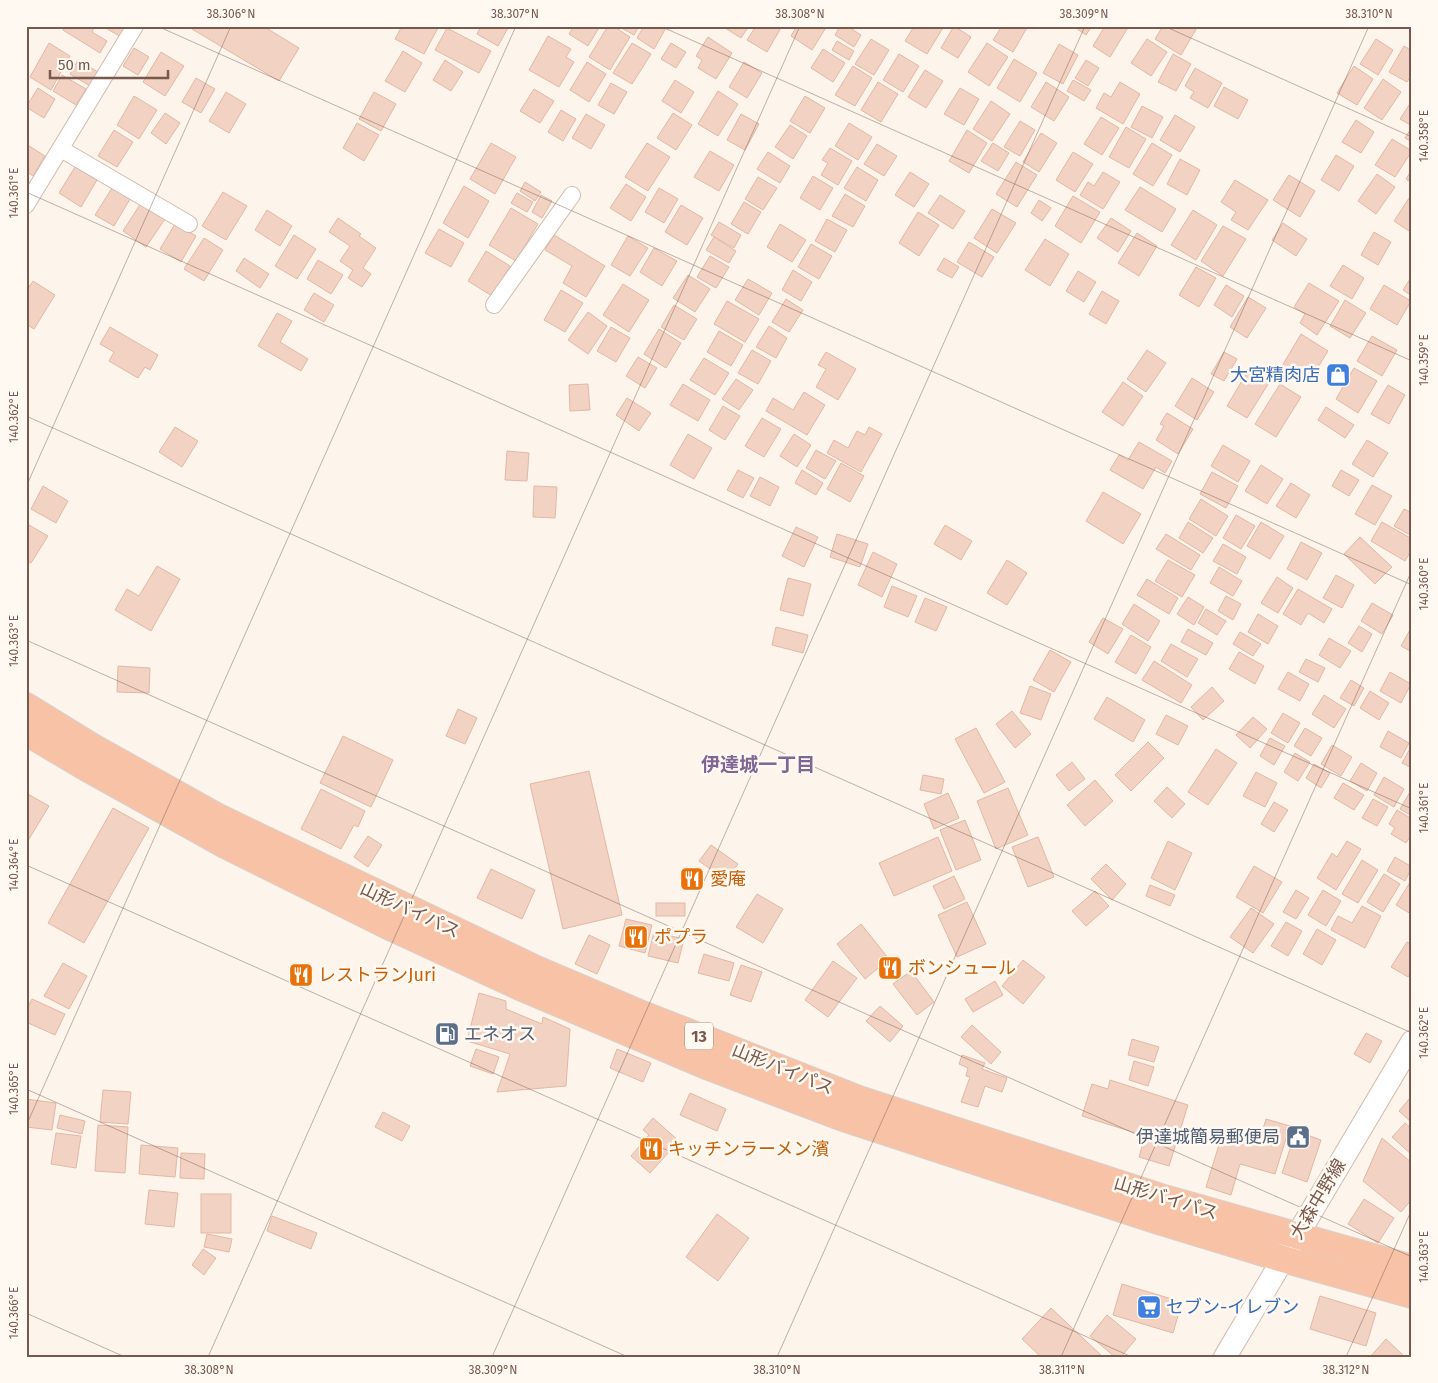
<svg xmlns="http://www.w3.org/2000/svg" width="1438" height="1383" font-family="'Fira Sans','Noto Sans JP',sans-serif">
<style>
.building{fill:#f2d2c3;stroke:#e5b7a3}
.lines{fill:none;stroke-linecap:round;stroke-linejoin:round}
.minor-casing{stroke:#d0bbb0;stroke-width:18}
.secondary-casing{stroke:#d5bdb0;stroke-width:24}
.trunk-casing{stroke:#d9d1cd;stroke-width:28}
.minor{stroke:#fff;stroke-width:16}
.secondary{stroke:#fff;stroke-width:22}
.trunk{stroke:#f7c2a5;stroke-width:26}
.ticks{fill:none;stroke:#79594d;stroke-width:1;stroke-opacity:0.45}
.labels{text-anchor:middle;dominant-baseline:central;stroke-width:5;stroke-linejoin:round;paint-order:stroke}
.shield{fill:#fff9f2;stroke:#a1897e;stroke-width:1}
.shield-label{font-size:16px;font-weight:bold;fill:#79594d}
.shop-label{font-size:18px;fill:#366cbe;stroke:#fff9f2;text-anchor:end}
.food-label{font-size:18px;fill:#c56008;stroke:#fff9f2;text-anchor:start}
.street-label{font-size:18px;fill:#79594d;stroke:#fff9f2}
.service-label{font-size:18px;fill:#4e5e75;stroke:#fff9f2;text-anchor:start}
.neighbourhood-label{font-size:19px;font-weight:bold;fill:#806694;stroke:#fff9f2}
.neatline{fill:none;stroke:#79594d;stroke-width:2}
.ticks-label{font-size:12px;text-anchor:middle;fill:#79594d}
</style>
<rect width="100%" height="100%" fill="#fdf4eb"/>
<g class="building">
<polygon points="65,26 95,26 92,32 107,41 100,53 63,30"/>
<polygon points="102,26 130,26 123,38"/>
<polygon points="187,26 263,26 299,48 279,81"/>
<polygon points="402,26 439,26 424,54 395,39"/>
<polygon points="481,26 509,26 498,46 477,34"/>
<polygon points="574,26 600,26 588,46 569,34"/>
<polygon points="608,26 613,26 630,37 610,70 589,57"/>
<polygon points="618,26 639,26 634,35"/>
<polygon points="644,26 667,26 654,49 637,38"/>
<polygon points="722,26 749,26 741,38"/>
<polygon points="756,26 782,26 767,52 747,40"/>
<polygon points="797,26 827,26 812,50 791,36"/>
<polygon points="840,26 847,26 861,35 854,47 835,35"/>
<polygon points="910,26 944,26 927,54 905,41 913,28"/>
<polygon points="954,26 971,37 958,58 941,48"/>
<polygon points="1002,26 1028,26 1013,52 993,40"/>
<polygon points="1073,26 1092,26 1086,35"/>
<polygon points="1105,26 1129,26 1110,57 1093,46"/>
<polygon points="1163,26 1198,26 1181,55 1155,39"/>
<polygon points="447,28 491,51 479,73 435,50"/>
<polygon points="548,36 571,49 566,57 574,62 559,87 529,70"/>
<polygon points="708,37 732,53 716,79 698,68 702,60 696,56"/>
<polygon points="871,39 889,50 874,75 855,64"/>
<polygon points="1147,39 1167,52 1151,76 1131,63"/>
<polygon points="1376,39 1393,50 1378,75 1360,64"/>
<polygon points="837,41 854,51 849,60 832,50"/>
<polygon points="49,43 70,56 51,90 30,77"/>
<polygon points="632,43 651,54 632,84 613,73"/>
<polygon points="671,43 686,52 676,68 661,59"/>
<polygon points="987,43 1008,57 989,86 968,72"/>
<polygon points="1059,44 1078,55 1063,84 1043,73"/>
<polygon points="1404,46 1412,51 1412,74 1407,82 1389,72"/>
<polygon points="134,48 149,57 138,75 123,66"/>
<polygon points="823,49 845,63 833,82 811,68"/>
<polygon points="403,51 422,63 405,92 385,81"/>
<polygon points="161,52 184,66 165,96 143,82"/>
<polygon points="899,54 919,66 903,92 883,80"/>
<polygon points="1173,54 1191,64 1176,91 1158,82"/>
<polygon points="1014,59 1037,73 1020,102 997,88"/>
<polygon points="78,60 98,72 90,86 70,74"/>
<polygon points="445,60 463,72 451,91 433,80"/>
<polygon points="1086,60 1099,68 1088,86 1075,78"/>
<polygon points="587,62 606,74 589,102 570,90"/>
<polygon points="744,62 762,73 747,98 729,87"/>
<polygon points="853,66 872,78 855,106 835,95"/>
<polygon points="1354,66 1373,79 1357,105 1337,93"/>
<polygon points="1195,68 1222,83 1208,108 1190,98 1194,92 1185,86"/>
<polygon points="925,70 943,81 926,108 908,97"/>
<polygon points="62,75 86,89 76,105 53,91"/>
<polygon points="196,78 215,89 201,113 182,102"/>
<polygon points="1383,79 1401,92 1382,120 1364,108"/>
<polygon points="675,80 694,92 681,113 662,101"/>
<polygon points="1073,80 1091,90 1084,101 1067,91"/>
<polygon points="878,82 898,94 881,122 861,110"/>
<polygon points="1046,82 1069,97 1054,121 1031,107"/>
<polygon points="1120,82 1140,94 1123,124 1096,108 1104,93 1111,97"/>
<polygon points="611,83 627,92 614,114 598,105"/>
<polygon points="1224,87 1248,100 1238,119 1214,106"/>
<polygon points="38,88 55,99 44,118 26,107"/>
<polygon points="960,88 979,99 964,125 944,114"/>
<polygon points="534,89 554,101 540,123 520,111"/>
<polygon points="718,91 738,104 718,136 698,124"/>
<polygon points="226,92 246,104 229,133 209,121"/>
<polygon points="374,92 396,104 381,131 359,119"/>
<polygon points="134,96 157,110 139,139 117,125"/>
<polygon points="805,96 825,108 810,133 790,121"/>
<polygon points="991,101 1010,114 992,141 973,129"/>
<polygon points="1411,102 1412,102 1412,126 1400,119"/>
<polygon points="1142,106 1163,117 1152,138 1131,127"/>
<polygon points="561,110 576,119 563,141 548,132"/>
<polygon points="165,113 180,123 166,144 151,133"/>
<polygon points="673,113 692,125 676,150 657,138"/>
<polygon points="586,114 605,125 591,149 572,138"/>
<polygon points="741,114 759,124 745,150 727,140"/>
<polygon points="1175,115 1195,127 1180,152 1160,140"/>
<polygon points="1101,117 1119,128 1102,155 1084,144"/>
<polygon points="1356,120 1374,132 1361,153 1342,142"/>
<polygon points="1020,121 1035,130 1020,156 1004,147"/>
<polygon points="357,123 379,135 364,161 343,148"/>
<polygon points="849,123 872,137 858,160 835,146"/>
<polygon points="790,125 807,136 793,159 775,147"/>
<polygon points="1126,127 1146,139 1129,168 1109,157"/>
<polygon points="1412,127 1412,142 1405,138"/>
<polygon points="114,130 133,142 117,167 98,156"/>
<polygon points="967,130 987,143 969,173 949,161"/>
<polygon points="1041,133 1057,143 1039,172 1023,162"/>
<polygon points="1392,139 1412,151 1395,177 1375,165"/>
<polygon points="491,143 516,157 495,194 470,179"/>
<polygon points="647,143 670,157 648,191 625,177"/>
<polygon points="993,143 1009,153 998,171 981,161"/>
<polygon points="1152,143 1172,155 1153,186 1133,174"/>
<polygon points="26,144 45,156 33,176 26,171"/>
<polygon points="877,144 897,156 884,176 864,164"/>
<polygon points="830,148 852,161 838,185 821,175 828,163 822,160"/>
<polygon points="710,151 734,165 719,191 694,177"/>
<polygon points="768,152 790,166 780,183 757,169"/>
<polygon points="1073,152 1093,164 1075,192 1056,180"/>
<polygon points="1336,155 1354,166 1339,191 1321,180"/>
<polygon points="1180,159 1200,170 1187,195 1167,184"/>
<polygon points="1016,162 1037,175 1017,207 996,194"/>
<polygon points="75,167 97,180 81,207 59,193"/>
<polygon points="857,167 878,180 866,201 844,188"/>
<polygon points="1412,169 1412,183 1406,179"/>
<polygon points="910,172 929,184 914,207 895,195"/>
<polygon points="1103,172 1120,182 1103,209 1080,195 1088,182 1094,186"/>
<polygon points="1377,174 1395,187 1376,214 1358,201"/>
<polygon points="1289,175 1315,191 1300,217 1273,200"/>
<polygon points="813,176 833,188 820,210 800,198"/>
<polygon points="758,177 777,188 763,210 745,199"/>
<polygon points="1235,180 1268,200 1248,230 1231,220 1236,212 1221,202"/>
<polygon points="525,182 541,192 535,201 520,191"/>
<polygon points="626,184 646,197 631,221 610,208"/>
<polygon points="464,186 489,201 468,238 443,223"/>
<polygon points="1140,187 1176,209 1162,232 1125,210"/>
<polygon points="112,188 130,199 114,226 95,215"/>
<polygon points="659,188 678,199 664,223 645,212"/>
<polygon points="223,192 247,206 226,240 202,226"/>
<polygon points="517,193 533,202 527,212 511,203"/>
<polygon points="845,194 865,206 853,227 832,216"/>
<polygon points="541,195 552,201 542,218 532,212"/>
<polygon points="940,195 965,211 953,229 928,213"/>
<polygon points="1073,196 1100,212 1081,243 1055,226"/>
<polygon points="1409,198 1412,200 1412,233 1394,221"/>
<polygon points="1039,200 1051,208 1042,221 1031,213"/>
<polygon points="744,202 761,212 748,234 731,224"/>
<polygon points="141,203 165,219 146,247 123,231"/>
<polygon points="681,205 703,218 687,245 665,232"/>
<polygon points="511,208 538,224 516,261 489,245"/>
<polygon points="992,209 1016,223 997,253 974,238"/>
<polygon points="267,210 292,226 280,246 255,230"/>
<polygon points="1193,210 1217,225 1196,260 1171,245"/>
<polygon points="918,212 939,225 919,256 899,243"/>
<polygon points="338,218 361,234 359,236 376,248 363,268 371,274 362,287 348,278 353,270 340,261 350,246 329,232"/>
<polygon points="1111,218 1131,231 1118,252 1097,238"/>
<polygon points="827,219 847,230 835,252 815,241"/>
<polygon points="719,222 741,235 734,248 711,235"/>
<polygon points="1283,223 1307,239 1296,256 1272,240"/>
<polygon points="175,224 196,236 181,262 160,249"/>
<polygon points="780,224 806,240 792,262 767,247"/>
<polygon points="1223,226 1246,239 1223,276 1201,261"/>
<polygon points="439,229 464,243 451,267 425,253"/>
<polygon points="1374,232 1391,242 1378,265 1361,255"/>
<polygon points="1137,233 1157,246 1139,276 1118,263"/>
<polygon points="294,235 316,249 297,279 275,266"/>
<polygon points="554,235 605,266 586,297 563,283 572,266 545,250"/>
<polygon points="628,236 648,248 630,276 611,265"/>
<polygon points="714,237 736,251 729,263 706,250"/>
<polygon points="204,238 223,250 204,281 184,269"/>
<polygon points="1045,239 1069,254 1050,286 1025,270"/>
<polygon points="969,242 994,257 982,277 957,262"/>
<polygon points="811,244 832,256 819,279 798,267"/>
<polygon points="654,248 677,261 662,286 640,272"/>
<polygon points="486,251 510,266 492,296 468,281"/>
<polygon points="710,256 729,267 716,288 697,277"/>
<polygon points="244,258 269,274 260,288 236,271"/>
<polygon points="944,258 959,267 952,278 937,270"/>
<polygon points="318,260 343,275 331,294 307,279"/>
<polygon points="1343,265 1364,278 1352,299 1330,286"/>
<polygon points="1196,267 1216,278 1199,307 1179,295"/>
<polygon points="793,270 812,282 801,301 782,290"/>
<polygon points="1078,271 1096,282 1084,302 1066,291"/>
<polygon points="688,275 710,289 695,312 673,298"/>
<polygon points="1412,276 1412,296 1403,290"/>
<polygon points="748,279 772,293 759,315 735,300"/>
<polygon points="33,281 55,295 34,329 26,324 26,292"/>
<polygon points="1309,283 1339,301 1317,335 1300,323 1305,314 1294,307"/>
<polygon points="623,284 649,300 629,332 603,315"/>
<polygon points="1226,285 1244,296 1232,317 1214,305"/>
<polygon points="1384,285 1411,301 1397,325 1370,309"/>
<polygon points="561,290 583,303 565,332 544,320"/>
<polygon points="1102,291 1119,301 1106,324 1089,314"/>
<polygon points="314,293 334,305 324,322 304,310"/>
<polygon points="1248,297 1266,308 1247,338 1230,327"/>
<polygon points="786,299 803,310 789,332 772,322"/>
<polygon points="1345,300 1366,313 1350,338 1330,326"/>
<polygon points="727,301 759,319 745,342 714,324"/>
<polygon points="674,305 697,319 684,340 661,327"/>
<polygon points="588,312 607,326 588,354 568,340"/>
<polygon points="277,313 292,321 280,342 308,359 301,371 258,346"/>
<polygon points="769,326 787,338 776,358 756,347"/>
<polygon points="110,327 158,355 150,370 145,367 138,378 109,361 114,352 100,344"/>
<polygon points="611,327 630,338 616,362 597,351"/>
<polygon points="659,329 681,343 666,368 644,354"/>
<polygon points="719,331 743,345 731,366 707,352"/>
<polygon points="1301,334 1328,351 1309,382 1282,366"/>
<polygon points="1372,336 1397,350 1382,376 1357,361"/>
<polygon points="752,350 771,361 758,384 738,373"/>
<polygon points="1147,350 1166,363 1146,392 1127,379"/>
<polygon points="826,352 856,369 838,400 816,387 826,369 818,365"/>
<polygon points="1224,352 1237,359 1224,381 1211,374"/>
<polygon points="638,357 657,368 645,388 626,376"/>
<polygon points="704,358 729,373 715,395 690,380"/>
<polygon points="1354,368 1377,381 1358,413 1336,399"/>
<polygon points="1249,369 1270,381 1247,418 1227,406"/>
<polygon points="1192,378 1214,392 1197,420 1175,406"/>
<polygon points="736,379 753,390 739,410 722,399"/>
<polygon points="1123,382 1143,396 1123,426 1102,412"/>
<polygon points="588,384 590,410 570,411 569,385"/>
<polygon points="683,384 710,400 698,421 670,405"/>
<polygon points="1280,384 1301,397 1276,437 1255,424"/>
<polygon points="1388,385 1405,395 1389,424 1371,414"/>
<polygon points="804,392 825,405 807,435 766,411 773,398 793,410"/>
<polygon points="627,398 651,413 639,431 616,415"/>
<polygon points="723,406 740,416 725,440 709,430"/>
<polygon points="1326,407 1354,425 1345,438 1318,420"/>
<polygon points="1167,413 1193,429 1178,454 1156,440 1164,426 1160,424"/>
<polygon points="762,418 781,429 764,457 745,446"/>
<polygon points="175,427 198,441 182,467 159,452"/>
<polygon points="869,427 882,434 861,472 827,453 834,440 848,448 857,431 865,435"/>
<polygon points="688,434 712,448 694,479 670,465"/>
<polygon points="794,434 811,445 797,467 780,456"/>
<polygon points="1367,440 1388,453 1373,477 1352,464"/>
<polygon points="1139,442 1172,461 1165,473 1156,467 1143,489 1110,470 1119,455 1128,460"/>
<polygon points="1223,445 1250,461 1238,482 1211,466"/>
<polygon points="816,450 836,461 825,479 806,468"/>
<polygon points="507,451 529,453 527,481 505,480"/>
<polygon points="841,463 864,476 850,502 827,489"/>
<polygon points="1261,465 1283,479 1267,504 1245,491"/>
<polygon points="738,470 754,478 743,498 727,490"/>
<polygon points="802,470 823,483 816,495 795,483"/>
<polygon points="1341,470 1359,480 1349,496 1332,486"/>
<polygon points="1212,472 1238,486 1226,508 1200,494"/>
<polygon points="760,477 779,487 770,506 750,496"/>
<polygon points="1291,483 1310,495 1296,518 1276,506"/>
<polygon points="1372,485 1392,496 1375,525 1355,514"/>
<polygon points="43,486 68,501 56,523 31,509"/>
<polygon points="534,486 557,487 555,518 533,517"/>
<polygon points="1103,492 1141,514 1123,544 1086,521"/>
<polygon points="1201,499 1228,516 1216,536 1189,519"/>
<polygon points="1404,509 1412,513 1412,536 1394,526"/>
<polygon points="1236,515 1255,526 1241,549 1223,538"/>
<polygon points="1188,522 1213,538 1203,553 1179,538"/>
<polygon points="1261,522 1284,536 1270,559 1247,546"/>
<polygon points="1382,522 1412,539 1412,549 1405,561 1371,541"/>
<polygon points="29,525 48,536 31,563 26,560 26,529"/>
<polygon points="945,525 972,541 961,560 934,544"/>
<polygon points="796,527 818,537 804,567 782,556"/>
<polygon points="837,534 868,544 860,567 830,557"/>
<polygon points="1166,534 1200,555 1191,570 1156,549"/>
<polygon points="1360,537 1392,567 1375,584 1344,554"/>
<polygon points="1301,542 1322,553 1307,580 1287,569"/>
<polygon points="1223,544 1246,557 1237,574 1213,561"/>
<polygon points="873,552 897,564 882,597 858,585"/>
<polygon points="1007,560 1027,573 1007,605 987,593"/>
<polygon points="1168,560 1195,575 1182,597 1155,581"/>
<polygon points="157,566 180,579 151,631 115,610 127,589 139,596"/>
<polygon points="1219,567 1242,581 1233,596 1210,583"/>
<polygon points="1336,575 1354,585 1342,608 1323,598"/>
<polygon points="1277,577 1293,588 1278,613 1261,603"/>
<polygon points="788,578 811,584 803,616 780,610"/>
<polygon points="1147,579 1178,598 1169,614 1137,595"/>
<polygon points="892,586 917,596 908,617 884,607"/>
<polygon points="1298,589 1332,609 1324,623 1308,613 1301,625 1283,614"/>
<polygon points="1226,596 1241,604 1233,620 1218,611"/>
<polygon points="1188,597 1204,607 1194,625 1177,614"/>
<polygon points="925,598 947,607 936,631 915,622"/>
<polygon points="1372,603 1393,615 1382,634 1361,621"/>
<polygon points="1134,604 1160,621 1148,641 1122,624"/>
<polygon points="1206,609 1226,621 1217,635 1198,623"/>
<polygon points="1258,614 1278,626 1268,644 1248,632"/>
<polygon points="1103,618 1123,629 1108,654 1089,642"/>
<polygon points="1359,626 1372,634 1362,652 1348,643"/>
<polygon points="776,627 808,635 803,653 772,645"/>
<polygon points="1411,628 1412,629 1412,652 1401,646"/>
<polygon points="1188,629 1213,643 1206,655 1181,642"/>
<polygon points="1240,632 1261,644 1253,656 1233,644"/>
<polygon points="1131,635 1151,647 1136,674 1115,662"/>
<polygon points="1329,638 1351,651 1340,668 1319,655"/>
<polygon points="1171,644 1198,659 1187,677 1161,661"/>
<polygon points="1050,650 1071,662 1054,692 1033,680"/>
<polygon points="1239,652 1264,666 1255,684 1229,669"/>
<polygon points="1306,659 1325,668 1318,682 1299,672"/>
<polygon points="1154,661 1192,685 1181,703 1142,680"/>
<polygon points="118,666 150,668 149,693 117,692"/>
<polygon points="1288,672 1309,684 1300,701 1278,689"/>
<polygon points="1390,672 1411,684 1401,703 1380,691"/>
<polygon points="1351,680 1364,688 1354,706 1340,698"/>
<polygon points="1030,686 1051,694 1041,720 1020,713"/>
<polygon points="1212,687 1224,701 1203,720 1191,707"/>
<polygon points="1370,691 1389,703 1379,720 1360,708"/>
<polygon points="1324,695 1346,709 1334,728 1312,714"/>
<polygon points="1107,697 1145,720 1133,742 1094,719"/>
<polygon points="458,709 477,718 465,744 446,736"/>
<polygon points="1012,711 1031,734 1015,748 996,724"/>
<polygon points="1283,713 1300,723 1288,743 1271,733"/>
<polygon points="1166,715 1188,726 1178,745 1156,734"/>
<polygon points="1253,717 1267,729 1250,748 1236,735"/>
<polygon points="976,728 1005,782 984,793 955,739"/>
<polygon points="1305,728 1322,738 1311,756 1294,746"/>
<polygon points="1388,731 1409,743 1401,758 1380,747"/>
<polygon points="343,736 393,760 371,807 320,783"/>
<polygon points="1270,738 1285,746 1274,765 1260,756"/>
<polygon points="1148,742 1164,758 1131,791 1115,775"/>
<polygon points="1332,745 1352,757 1341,776 1321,764"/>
<polygon points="1412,745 1412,768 1402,763"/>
<polygon points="1216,749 1237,763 1208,805 1188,792"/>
<polygon points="1295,753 1310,762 1298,781 1284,772"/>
<polygon points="1072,762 1085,779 1069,791 1056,775"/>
<polygon points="1361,763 1377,773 1367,791 1350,781"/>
<polygon points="1314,764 1330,773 1321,788 1306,778"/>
<polygon points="589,771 622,915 563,929 530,784"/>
<polygon points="1256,772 1277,783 1265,807 1243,796"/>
<polygon points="923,775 944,779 941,794 920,790"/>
<polygon points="1384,777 1404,789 1394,807 1374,795"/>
<polygon points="1095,780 1113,801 1085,826 1067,805"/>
<polygon points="1343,783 1364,795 1354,810 1334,798"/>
<polygon points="1167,787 1185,804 1172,818 1154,801"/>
<polygon points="1008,788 1028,835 996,849 977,801"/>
<polygon points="321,789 365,811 358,827 354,825 341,849 301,829"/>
<polygon points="1411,790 1412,791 1412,816 1400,809"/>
<polygon points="26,793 49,806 26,844"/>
<polygon points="948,793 959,818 934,829 924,804"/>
<polygon points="1373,799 1388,807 1377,826 1362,818"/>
<polygon points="1274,802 1288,810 1274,832 1261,824"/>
<polygon points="113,808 149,828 84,943 48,923"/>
<polygon points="1397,810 1412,819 1412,834 1406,843 1391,834 1395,828 1389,824"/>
<polygon points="965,820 981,860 956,870 940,830"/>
<polygon points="368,836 382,845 368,867 354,857"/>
<polygon points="938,837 952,871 894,896 879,863"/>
<polygon points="1038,837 1054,877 1028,887 1012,847"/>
<polygon points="1168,841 1192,853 1175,890 1151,878"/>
<polygon points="1347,841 1361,849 1336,890 1317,878 1332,853 1337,857"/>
<polygon points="711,845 738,864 726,880 699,861"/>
<polygon points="1395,857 1412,867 1405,881 1387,871"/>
<polygon points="1362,860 1378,870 1358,903 1342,894"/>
<polygon points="1106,864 1126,884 1112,900 1091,879"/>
<polygon points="1254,866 1282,882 1263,913 1236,897"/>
<polygon points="491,869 535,890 522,919 477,898"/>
<polygon points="1384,874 1400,884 1383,912 1367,902"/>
<polygon points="954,876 965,899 944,909 933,886"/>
<polygon points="1412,879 1412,913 1411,914 1396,905"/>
<polygon points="1150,885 1175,895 1170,906 1146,896"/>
<polygon points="1296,890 1309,898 1296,919 1283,912"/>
<polygon points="1323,890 1341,901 1326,926 1308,915"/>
<polygon points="1095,891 1109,906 1086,926 1072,911"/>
<polygon points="757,894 783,909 763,943 736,927"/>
<polygon points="967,902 986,944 957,957 938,915"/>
<rect x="656" y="903" width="29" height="13"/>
<polygon points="1362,906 1381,916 1365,948 1331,930 1338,916 1352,923"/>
<polygon points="1251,908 1274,924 1253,953 1230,937"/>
<polygon points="626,919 652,925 645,953 619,946"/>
<polygon points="1286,922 1302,931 1288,956 1271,946"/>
<polygon points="861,924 889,959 865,979 837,944"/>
<polygon points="1317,929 1336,940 1322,965 1303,954"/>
<polygon points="654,932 684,939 678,963 648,956"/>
<polygon points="589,935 610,945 597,974 575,964"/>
<polygon points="1407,942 1412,944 1412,970 1408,977 1391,967"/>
<polygon points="704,954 734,963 729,981 698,973"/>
<polygon points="1023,960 1045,977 1023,1004 1002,986"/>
<polygon points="833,961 857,978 828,1017 805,1000"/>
<polygon points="63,963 87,976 69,1009 44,996"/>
<polygon points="741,965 762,972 751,1002 730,995"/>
<polygon points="911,971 934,1002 917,1015 893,984"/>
<polygon points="995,981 1003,995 973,1012 965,999"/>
<polygon points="479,993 506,1001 506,1009 542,1024 543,1017 570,1029 566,1086 497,1092 510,1054 467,1041"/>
<polygon points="32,999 65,1014 55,1035 26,1022 26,1011"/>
<polygon points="880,1006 903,1026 890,1042 866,1021"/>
<polygon points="972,1025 1001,1052 991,1064 961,1037"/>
<polygon points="1366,1033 1382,1041 1370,1063 1354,1054"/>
<polygon points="1132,1039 1159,1047 1154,1062 1128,1055"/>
<polygon points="476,1049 499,1057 493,1074 470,1066"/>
<polygon points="617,1049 651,1063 643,1082 610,1068"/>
<polygon points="962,1055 985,1063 982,1069 1007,1078 1002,1092 985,1086 978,1107 961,1102 970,1077 966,1076 968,1068 959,1064"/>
<polygon points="1134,1061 1154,1067 1148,1086 1129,1080"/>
<polygon points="1110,1080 1188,1105 1169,1166 1139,1157 1145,1136 1082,1116 1092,1084 1108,1089"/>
<polygon points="103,1090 131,1092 128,1124 100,1122"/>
<polygon points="690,1093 726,1109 717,1131 680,1115"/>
<polygon points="1410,1098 1412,1100 1412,1123 1399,1111"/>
<polygon points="26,1099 56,1103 52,1130 26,1127"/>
<polygon points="383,1112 410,1126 402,1141 375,1127"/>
<polygon points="60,1115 85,1121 82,1134 57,1128"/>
<polygon points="653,1118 679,1141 650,1173 631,1156 649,1135 643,1130"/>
<polygon points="1266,1119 1290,1126 1275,1174 1240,1164 1231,1195 1206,1187 1222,1135 1258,1145"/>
<polygon points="1405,1123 1412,1129 1412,1155 1392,1137"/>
<polygon points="98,1125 128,1127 125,1173 95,1171"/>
<polygon points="1296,1131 1321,1140 1307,1182 1282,1173"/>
<polygon points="56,1133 81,1136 76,1168 51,1164"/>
<polygon points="1382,1138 1412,1163 1412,1199 1401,1212 1363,1181"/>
<polygon points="141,1145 178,1148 175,1177 139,1174"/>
<polygon points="181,1153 205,1154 204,1179 180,1178"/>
<polygon points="149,1190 178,1193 174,1227 145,1224"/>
<rect x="201" y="1194" width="30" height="39"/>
<polygon points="1364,1199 1394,1218 1378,1243 1348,1224"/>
<polygon points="717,1214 749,1238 718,1281 686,1257"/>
<polygon points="272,1216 317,1233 311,1249 267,1231"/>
<polygon points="207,1234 232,1239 229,1252 204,1247"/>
<polygon points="203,1249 216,1258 204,1275 192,1265"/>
<polygon points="1122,1284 1182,1302 1173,1333 1113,1315"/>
<polygon points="1320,1296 1376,1313 1366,1346 1310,1329"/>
<polygon points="1051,1308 1103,1357 1041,1357 1022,1339"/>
<polygon points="1107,1315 1136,1339 1121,1357 1115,1357 1090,1336"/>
<polygon points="1386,1339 1405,1357 1370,1357"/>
</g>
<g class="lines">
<defs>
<g id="minor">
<polyline points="61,149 189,224"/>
<polyline points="26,205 135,26"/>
<polyline points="494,305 572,195"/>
</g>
<polyline id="secondary" points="1225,1357 1412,1042"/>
<g id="trunk">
<polyline points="26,706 91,746 218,817 536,969 637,1012 859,1099 1164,1198 1412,1268"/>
<polyline points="26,732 85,767 225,845 388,926 520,987 709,1067 843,1118 1155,1220 1283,1259 1412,1295"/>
</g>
</defs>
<use href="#minor" class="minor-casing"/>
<use href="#secondary" class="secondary-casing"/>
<use href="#trunk" class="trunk-casing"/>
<use href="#minor" class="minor"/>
<use href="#secondary" class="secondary"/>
<use href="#trunk" class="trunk"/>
</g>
<path class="ticks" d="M157,26L1412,585M660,26L1412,361M1164,26L1412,137M26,192L1412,809M26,416L1412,1033M26,487L231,26M26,640L1412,1257M26,865L1132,1357M26,1089L628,1357M26,1126L516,26M26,1313L125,1357M208,1357L800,26M492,1357L1085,26M777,1357L1369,26M1061,1357L1412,570M1346,1357L1412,1209"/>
<defs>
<symbol id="shop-square" viewBox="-11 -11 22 22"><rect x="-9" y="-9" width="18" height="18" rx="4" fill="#3f7fe0" stroke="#fff9f2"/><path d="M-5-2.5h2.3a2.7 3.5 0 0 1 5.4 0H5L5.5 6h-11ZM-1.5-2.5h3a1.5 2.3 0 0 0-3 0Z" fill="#fff"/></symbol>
<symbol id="restaurant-square" viewBox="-11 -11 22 22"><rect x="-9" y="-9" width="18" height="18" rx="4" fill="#e8710a" stroke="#fff9f2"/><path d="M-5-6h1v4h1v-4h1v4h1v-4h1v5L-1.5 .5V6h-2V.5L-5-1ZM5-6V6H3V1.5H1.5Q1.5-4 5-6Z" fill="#fff"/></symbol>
<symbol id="fuel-square" viewBox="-11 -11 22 22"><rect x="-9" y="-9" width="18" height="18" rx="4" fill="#5c6f8a" stroke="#fff9f2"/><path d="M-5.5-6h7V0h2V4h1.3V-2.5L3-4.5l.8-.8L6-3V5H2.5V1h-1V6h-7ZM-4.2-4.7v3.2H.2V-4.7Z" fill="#fff"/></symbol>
<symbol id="civic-square" viewBox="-11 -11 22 22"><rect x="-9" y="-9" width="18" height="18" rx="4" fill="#5c6f8a" stroke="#fff9f2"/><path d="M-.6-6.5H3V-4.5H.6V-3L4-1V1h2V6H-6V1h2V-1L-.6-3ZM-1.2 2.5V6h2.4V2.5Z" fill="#fff"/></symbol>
<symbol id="supermarket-square" viewBox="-11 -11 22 22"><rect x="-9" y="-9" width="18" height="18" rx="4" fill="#3f7fe0" stroke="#fff9f2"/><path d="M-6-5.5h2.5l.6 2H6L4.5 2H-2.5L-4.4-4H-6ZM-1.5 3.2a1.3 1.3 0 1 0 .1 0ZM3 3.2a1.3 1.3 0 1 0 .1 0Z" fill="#fff"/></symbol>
</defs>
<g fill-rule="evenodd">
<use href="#shop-square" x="1324" y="361" width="28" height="28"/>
<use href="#restaurant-square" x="678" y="865" width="28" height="28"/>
<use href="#restaurant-square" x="622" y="923" width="28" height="28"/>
<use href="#restaurant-square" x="876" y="954" width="28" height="28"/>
<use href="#restaurant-square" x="287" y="961" width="28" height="28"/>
<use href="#fuel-square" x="433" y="1020" width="28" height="28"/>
<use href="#civic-square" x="1284" y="1123" width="28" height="28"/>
<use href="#restaurant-square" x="637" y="1135" width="28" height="28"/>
<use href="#supermarket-square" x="1135" y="1293" width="28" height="28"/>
</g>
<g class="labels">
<rect class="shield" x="685" y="1022.5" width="28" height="27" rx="4"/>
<g class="shield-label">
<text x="699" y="1036">13</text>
</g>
<g class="shop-label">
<text x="1320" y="375">大宮精肉店</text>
<text x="1166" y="1307" text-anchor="start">セブン-イレブン</text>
</g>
<g class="food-label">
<text x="710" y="879">愛庵</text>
<text x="654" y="937">ポプラ</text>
<text x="908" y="968">ボンシュール</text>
<text x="318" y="975">レストランJuri</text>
<text x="668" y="1149">キッチンラーメン濱</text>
</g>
<g class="street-label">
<text transform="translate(410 910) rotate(25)">山形バイパス</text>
<text transform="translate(783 1069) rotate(22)">山形バイパス</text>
<text transform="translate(1166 1198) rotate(17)">山形バイパス</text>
<text transform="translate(1318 1199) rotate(-59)">大森中野線</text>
</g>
<g class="service-label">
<text x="464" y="1034">エネオス</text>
<text x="1280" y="1137" text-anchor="end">伊達城簡易郵便局</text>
</g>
<g class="neighbourhood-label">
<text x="758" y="764">伊達城一丁目</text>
</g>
</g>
<rect width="1438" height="1383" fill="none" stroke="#fff9f2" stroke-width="55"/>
<path d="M50 70v8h118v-8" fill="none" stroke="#79594d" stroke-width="2.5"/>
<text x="58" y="70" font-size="15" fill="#79594d" stroke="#fff9f2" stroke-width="4" paint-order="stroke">50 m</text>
<rect x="28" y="28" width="1382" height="1328" class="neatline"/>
<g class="ticks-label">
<text x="231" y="18">38.306°N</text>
<text x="515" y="18">38.307°N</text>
<text x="800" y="18">38.308°N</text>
<text x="1084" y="18">38.309°N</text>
<text x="1369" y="18">38.310°N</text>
<text transform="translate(1424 136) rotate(-90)" y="4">140.358°E</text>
<text transform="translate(14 193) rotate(-90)" y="4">140.361°E</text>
<text transform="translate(1424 360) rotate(-90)" y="4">140.359°E</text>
<text transform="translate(14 417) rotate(-90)" y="4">140.362°E</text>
<text transform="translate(1424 584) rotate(-90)" y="4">140.360°E</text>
<text transform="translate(14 641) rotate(-90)" y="4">140.363°E</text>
<text transform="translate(1424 808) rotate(-90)" y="4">140.361°E</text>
<text transform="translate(14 865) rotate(-90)" y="4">140.364°E</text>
<text transform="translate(1424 1033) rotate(-90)" y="4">140.362°E</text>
<text transform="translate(14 1089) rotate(-90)" y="4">140.365°E</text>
<text transform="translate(1424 1257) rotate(-90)" y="4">140.363°E</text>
<text transform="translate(14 1313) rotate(-90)" y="4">140.366°E</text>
<text x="209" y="1374">38.308°N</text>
<text x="493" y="1374">38.309°N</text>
<text x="777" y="1374">38.310°N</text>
<text x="1062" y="1374">38.311°N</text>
<text x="1346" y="1374">38.312°N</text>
</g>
</svg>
